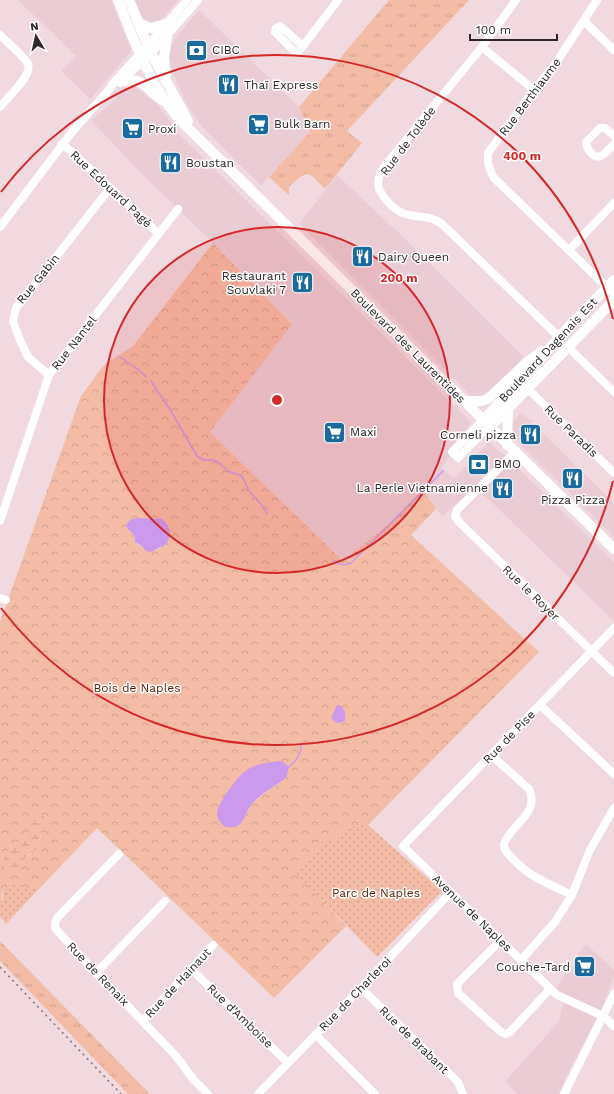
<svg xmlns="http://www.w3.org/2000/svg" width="614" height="1094" font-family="'Work Sans',sans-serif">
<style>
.built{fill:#eaccd5}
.grass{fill:url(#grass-tufts)}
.forest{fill:url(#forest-crowns);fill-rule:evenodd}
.wetland{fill:url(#wetland-marsh)}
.park{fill:url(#park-dots)}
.water{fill:#cb99ee}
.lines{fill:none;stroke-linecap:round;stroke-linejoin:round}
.stream{stroke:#cb99ee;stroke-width:1.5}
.minor{stroke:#fff;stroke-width:8}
.major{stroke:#fff;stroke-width:10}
.rail{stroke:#827477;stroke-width:1.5;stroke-dasharray:2 4;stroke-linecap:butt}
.ring{fill:none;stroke:#d62828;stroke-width:2}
.labels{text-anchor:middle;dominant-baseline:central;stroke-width:3;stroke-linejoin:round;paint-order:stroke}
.poi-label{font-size:12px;fill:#2e2628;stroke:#fff;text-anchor:start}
.street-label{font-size:12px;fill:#2e2628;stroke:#fff}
.park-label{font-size:12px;fill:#5b1f01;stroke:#fff}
.centre{fill:#d62828;stroke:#fff;stroke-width:2}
.ring-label{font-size:12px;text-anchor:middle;font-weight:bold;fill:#d62828;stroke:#fff;stroke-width:3;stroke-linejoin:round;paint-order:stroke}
</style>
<defs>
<pattern id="grass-tufts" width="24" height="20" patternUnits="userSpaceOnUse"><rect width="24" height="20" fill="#f4bca5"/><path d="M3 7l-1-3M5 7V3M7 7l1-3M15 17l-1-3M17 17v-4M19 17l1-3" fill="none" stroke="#d2a18e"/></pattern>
<pattern id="forest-crowns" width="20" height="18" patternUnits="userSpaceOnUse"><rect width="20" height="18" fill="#f4bca5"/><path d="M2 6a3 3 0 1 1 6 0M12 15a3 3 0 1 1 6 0" fill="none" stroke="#d2a18e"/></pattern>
<pattern id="wetland-marsh" width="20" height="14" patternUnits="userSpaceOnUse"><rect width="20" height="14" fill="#f4bca5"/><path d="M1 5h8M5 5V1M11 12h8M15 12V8" fill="none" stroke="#d2a18e"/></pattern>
<pattern id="park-dots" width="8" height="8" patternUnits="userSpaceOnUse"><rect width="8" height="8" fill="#f4bca5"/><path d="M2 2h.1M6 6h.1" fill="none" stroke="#d2a18e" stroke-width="1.8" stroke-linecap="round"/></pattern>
</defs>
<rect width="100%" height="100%" fill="#f0dae0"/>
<g class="built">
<polygon points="18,0 111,0 131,49 130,53 90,99 61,71 76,56"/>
<polygon points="135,0 178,0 161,20 149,24 143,20"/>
<polygon points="199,10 299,107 310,132 261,186 202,127 185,101 169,63 169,52 174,40"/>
<polygon points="135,86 159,106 181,136 471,422 442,468 454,478 489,442 514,464 614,562 614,621 482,493 474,487 443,516 436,509 422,488 396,518 343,561 210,432 292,323 213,243 135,167 91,120 108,106 126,88"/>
<polygon points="337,175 402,236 524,357 504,379 484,396 477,397 470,395 299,224"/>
<polygon points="521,412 614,503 614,537 512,436 512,424"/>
<polygon points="586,944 614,970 614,976 601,1010 567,1074 559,1094 518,1094 505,1082 559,1021 564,999 556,991 566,971 571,972 577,956"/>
</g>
<g class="grass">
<path d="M389,0H469L347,131L362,143L325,189C307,171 309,168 289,187V195L269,177L310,132L299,107Z"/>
<polygon points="422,488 436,509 411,535 396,518"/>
<polygon points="0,941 150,1094 128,1094 0,961"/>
</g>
<path class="forest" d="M213,243L292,324L210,432L343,561L396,518L411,535L539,652L368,825L347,826L333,840L296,872L346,926L274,998L97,828L38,890L35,886L28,890C20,881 7,877 2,892C0,897 4,899 0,904V622L81,396L104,365L133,346ZM160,518L164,545L155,551L137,544L134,540V535L126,527L133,519L151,520ZM244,772L286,778L269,790L250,805L244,819L224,797ZM46,828L41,835L40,840L31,854L24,859L17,869L10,848C17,843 25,839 26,830Z"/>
<path class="wetland" d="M35,813H40L44,816L46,828L41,835L36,849L24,859L17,869L10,871L8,870L5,868L4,860L6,852L25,835C26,825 25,819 35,813Z"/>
<g class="park">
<polygon points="368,825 442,891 377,957 295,872 324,840 333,840 347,826"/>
<polygon points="12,882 21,883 28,890 35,886 38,890 6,924 0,917 0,904 3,899 3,890 6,885"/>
</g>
<g class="water">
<path d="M160,518C170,523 174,538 164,546C162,547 160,547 158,548C154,551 152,553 146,551L142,546L135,542L134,535L126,527C128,513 149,521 160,518Z"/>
<path d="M337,705H340L345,712V720C341,725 335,723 332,719V716Z"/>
<path d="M282,761L289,767L286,778C275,786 259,795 251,805C246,811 246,819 240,824C235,829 231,827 225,827C221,823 218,820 217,814C217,804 236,779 244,772C254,764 269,762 282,761Z"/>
</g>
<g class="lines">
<g class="stream">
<polyline points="120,357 140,371 146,377"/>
<polyline points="151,381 171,411 197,456 204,460 211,460 217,461 228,471 242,476 249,491 264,508 267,514"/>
<path d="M333,560C339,565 343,566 351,563L443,471"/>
<path d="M289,767C296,761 302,754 301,744"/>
</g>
<g class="minor">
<path d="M516,0L482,47L383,168C375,183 377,190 388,202C393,208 399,212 406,214C421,219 428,214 442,224L559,337"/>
<polyline points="597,0 556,63 534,90 488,153 488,163 493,177 614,294"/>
<polyline points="584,21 614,50"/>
<path d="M0,35C7,42 25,57 28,64C33,75 7,98 0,107"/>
<polyline points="303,46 280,26 276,28 275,32 294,51 299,51 303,46 338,0"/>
<polyline points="482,47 534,90"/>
<polyline points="120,83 155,49 198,0"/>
<path d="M614,136L605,128H600L586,142C587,148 588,150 592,154C600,162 609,149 614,144"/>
<polyline points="62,144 72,152 158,233"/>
<polyline points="0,227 72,132 107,92 116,80 148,45 187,0"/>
<polyline points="569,250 614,203"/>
<polyline points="568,347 614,392"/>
<polyline points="49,375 28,357 20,340 13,322 16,308 110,188"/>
<polyline points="528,389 614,473"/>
<polyline points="483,420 452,452 458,458 483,432 490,427"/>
<polyline points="515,452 457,510 455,516 459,522 614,673"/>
<polyline points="0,521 49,375 178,209"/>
<polyline points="0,598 6,600"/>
<polyline points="614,628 403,846 557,995 603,1016 614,1026"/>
<polyline points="540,705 614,774"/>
<path d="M491,755L529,789C538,807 523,818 512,831C509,835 505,839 504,845C504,850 508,854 512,858C529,877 549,884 572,895"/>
<polyline points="119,854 57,918 55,923 55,928 96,973 176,1056 193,1079 208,1094"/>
<polyline points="501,940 457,984 458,993 501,1032 505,1034 510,1032 550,989"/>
<polyline points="521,960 555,922 572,895 590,850 614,808"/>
<polyline points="191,969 288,1063"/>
<polyline points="96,973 165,901"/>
<polyline points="361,988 458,1082 463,1094"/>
<polyline points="143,1021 213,945"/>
<polyline points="316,1035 375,1094"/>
<polyline points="258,1094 361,988 451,892"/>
<polyline points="564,1094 614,994"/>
</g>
<g class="major">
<path d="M118,0C134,41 150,85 179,119L614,549"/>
<polyline points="129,0 151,53 188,121"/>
<polyline points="138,23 151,28 165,24"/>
<polyline points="166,76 164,58 167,36"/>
<path d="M122,81C147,78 144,89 162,100"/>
<polyline points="464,401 482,401 489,398 526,363 542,351"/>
<polyline points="483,420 535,366 559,337 614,280"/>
<polyline points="490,427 614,300"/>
<polyline points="507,445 508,409"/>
</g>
<polyline class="rail" points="0,967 121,1094"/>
</g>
<circle cx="277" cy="400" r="173" fill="#d62828" fill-opacity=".12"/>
<g class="ring">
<circle cx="277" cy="400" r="173"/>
<path d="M613 481A346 346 0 0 1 1 608M1 192A346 346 0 0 1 613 319"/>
</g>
<defs>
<symbol id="bank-square" viewBox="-11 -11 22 22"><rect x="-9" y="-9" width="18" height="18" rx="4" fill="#186b9c" stroke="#fff"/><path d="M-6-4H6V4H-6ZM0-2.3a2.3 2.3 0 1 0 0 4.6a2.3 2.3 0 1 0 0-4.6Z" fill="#fff"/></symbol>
<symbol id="restaurant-square" viewBox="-11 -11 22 22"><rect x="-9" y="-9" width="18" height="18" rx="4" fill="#186b9c" stroke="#fff"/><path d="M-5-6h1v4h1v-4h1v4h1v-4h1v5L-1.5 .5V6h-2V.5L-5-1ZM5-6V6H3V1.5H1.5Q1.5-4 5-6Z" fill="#fff"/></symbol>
<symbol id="supermarket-square" viewBox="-11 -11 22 22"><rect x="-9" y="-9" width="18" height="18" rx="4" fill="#186b9c" stroke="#fff"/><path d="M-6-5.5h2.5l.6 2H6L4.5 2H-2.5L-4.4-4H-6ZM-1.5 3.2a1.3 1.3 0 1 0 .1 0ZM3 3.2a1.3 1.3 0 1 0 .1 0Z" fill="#fff"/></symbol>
</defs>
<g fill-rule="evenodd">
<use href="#bank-square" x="184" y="38" width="25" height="25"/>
<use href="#restaurant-square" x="216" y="72" width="25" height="25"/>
<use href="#supermarket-square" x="246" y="112" width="25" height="25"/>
<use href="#supermarket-square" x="120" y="116" width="25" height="25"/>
<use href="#restaurant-square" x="158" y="150" width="25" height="25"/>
<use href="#restaurant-square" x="350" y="244" width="25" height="25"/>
<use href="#restaurant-square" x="290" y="270" width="25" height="25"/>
<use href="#supermarket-square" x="322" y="420" width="25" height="25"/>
<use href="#restaurant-square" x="518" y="422" width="25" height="25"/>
<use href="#bank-square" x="466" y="452" width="25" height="25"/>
<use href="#restaurant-square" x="560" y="466" width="25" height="25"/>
<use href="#restaurant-square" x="490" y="476" width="25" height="25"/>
<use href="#supermarket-square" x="572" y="954" width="25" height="25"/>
</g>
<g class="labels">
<g class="poi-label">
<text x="212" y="50">CIBC</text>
<text x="244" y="85">Thaï Express</text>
<text x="274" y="124">Bulk Barn</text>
<text x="148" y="129">Proxi</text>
<text x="186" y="163">Boustan</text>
<text x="378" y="257">Dairy Queen</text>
<text x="286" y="276" text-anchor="end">Restaurant<tspan x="286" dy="14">Souvlaki 7</tspan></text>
<text x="350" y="432">Maxi</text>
<text x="516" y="435" text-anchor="end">Corneli pizza</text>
<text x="494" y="464">BMO</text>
<text x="488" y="488" text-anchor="end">La Perle Vietnamienne</text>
<text x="573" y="500" text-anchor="middle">Pizza Pizza</text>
<text x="570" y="967" text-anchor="end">Couche-Tard</text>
</g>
<g class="street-label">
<text transform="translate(530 97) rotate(-53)">Rue Berthiaume</text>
<text transform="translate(408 141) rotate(-53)">Rue de Tolède</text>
<text transform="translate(111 189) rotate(43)">Rue Edouard Pagé</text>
<text transform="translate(38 279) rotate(-51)">Rue Gabin</text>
<text transform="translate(74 343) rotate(-52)">Rue Nantel</text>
<text transform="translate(408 346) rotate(45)">Boulevard des Laurentides</text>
<text transform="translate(548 350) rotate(-47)">Boulevard Dagenais Est</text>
<text transform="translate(571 431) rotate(44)">Rue Paradis</text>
<text transform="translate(531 593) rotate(44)">Rue le Royer</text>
<text transform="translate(509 737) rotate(-46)">Rue de Pise</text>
<text transform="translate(472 913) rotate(44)">Avenue de Naples</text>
<text transform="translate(98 974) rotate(46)">Rue de Renaix</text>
<text transform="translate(178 983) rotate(-47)">Rue de Hainaut</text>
<text transform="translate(355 994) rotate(-46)">Rue de Charleroi</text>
<text transform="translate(240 1016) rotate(44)">Rue d'Amboise</text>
<text transform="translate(414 1040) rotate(44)">Rue de Brabant</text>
</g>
<g class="park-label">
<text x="137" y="688">Bois de Naples</text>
<text x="376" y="893">Parc de Naples</text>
</g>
</g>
<circle cx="277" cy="400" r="6" class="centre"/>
<g class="ring-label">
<text x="522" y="160">400 m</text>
<text x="399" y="282">200 m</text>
</g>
<g transform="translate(36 36) rotate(351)" stroke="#ffffff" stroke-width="3" paint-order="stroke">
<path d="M0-3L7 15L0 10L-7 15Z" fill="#2e2628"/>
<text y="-6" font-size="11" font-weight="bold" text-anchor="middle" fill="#2e2628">N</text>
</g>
<path d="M470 34v6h87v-6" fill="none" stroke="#2e2628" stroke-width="2"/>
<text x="476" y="34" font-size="12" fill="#2e2628" stroke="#ffffff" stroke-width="3" paint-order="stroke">100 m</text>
</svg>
